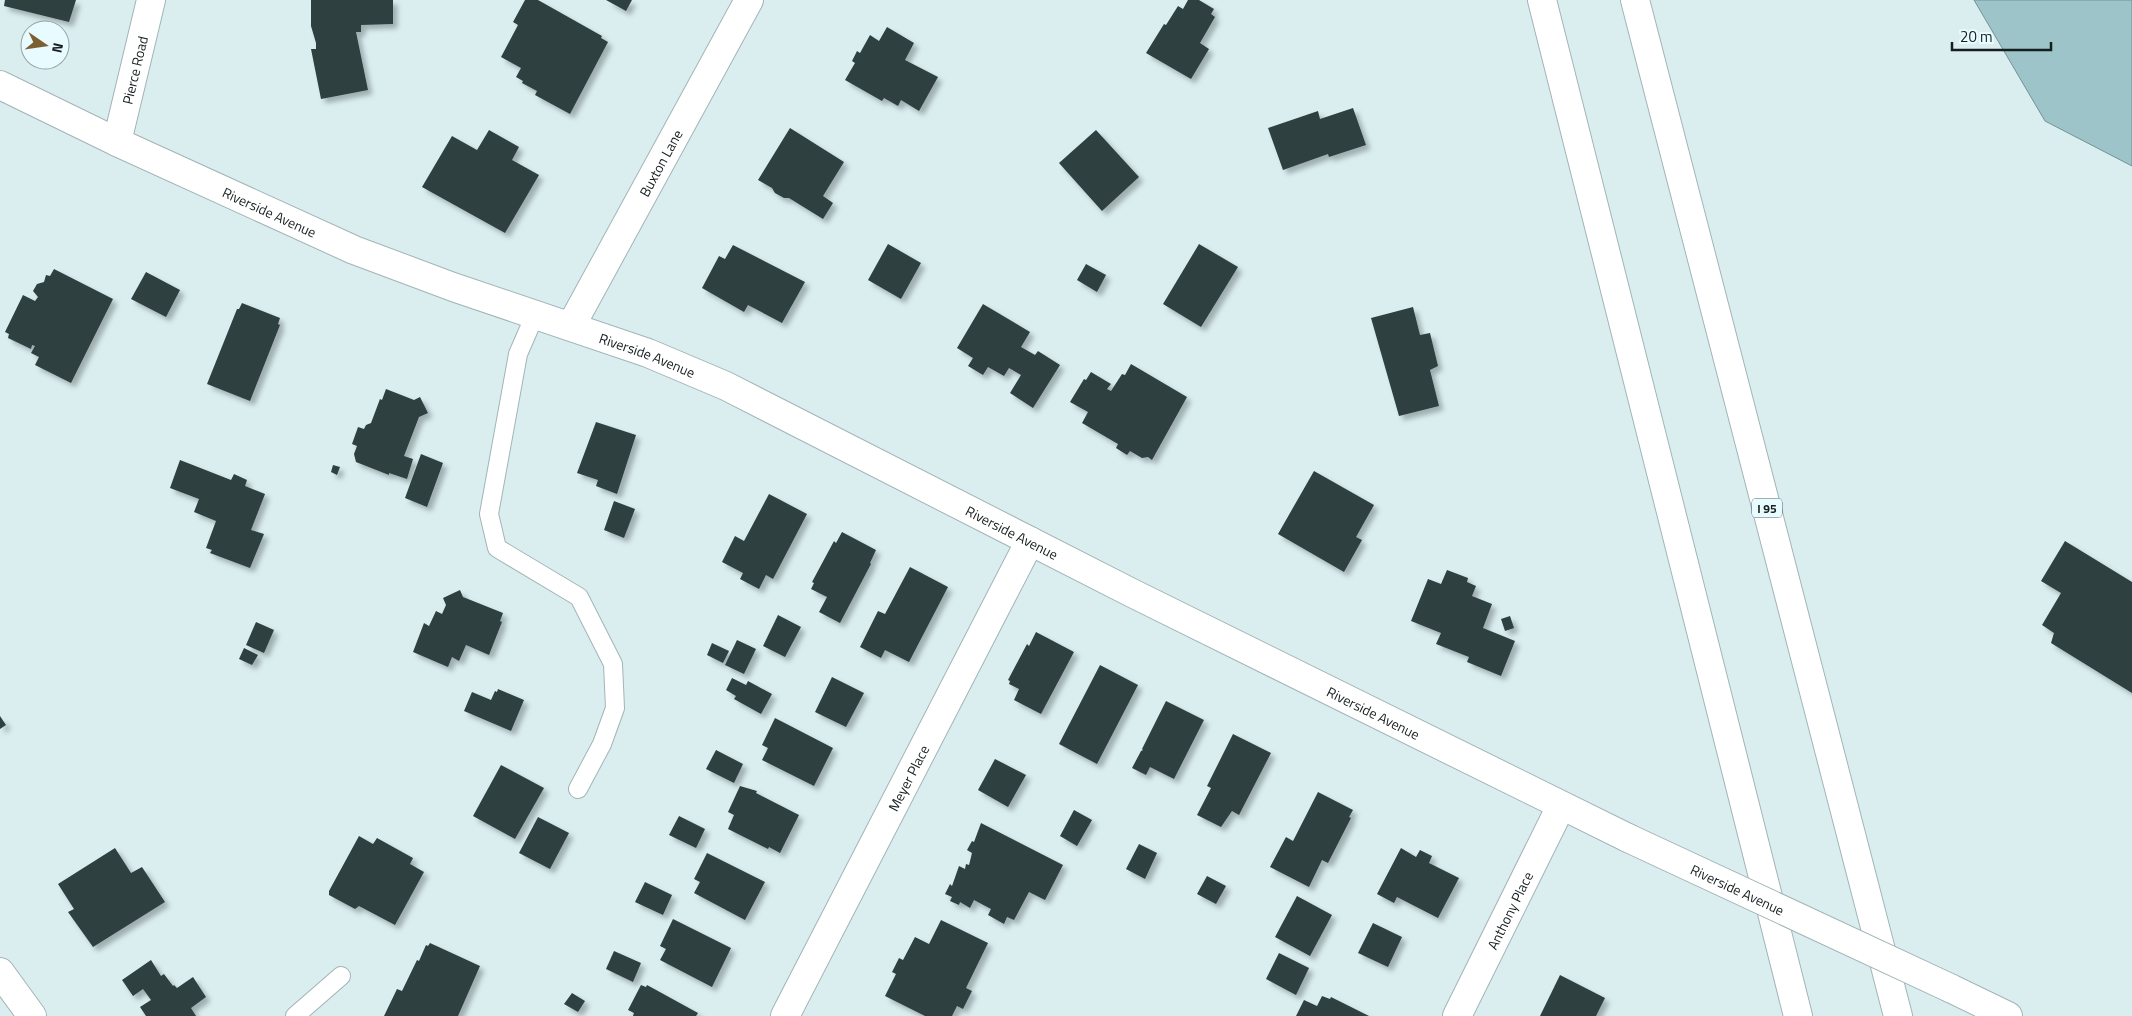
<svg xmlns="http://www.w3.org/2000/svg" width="2132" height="1016" font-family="'Titillium Web',sans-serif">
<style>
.water{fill:#9cc4c9;stroke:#749296}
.building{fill:#2f3f41;filter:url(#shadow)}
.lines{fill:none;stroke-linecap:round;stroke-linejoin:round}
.service-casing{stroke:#a2b4b7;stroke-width:20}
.minor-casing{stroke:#a2b4b7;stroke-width:30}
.tertiary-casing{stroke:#a2b4b7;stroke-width:30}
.motorway-casing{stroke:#a2b4b7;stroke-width:30}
.service{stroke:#fff;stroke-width:18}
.minor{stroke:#fff;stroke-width:28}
.tertiary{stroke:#fff;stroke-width:28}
.motorway{stroke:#fff;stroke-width:28}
.tertiary-bridge-casing{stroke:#a2b4b7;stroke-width:30;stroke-linecap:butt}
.tertiary-bridge{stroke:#fff;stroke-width:28}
.labels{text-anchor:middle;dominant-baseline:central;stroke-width:5;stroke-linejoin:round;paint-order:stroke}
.shield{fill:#e8fbfe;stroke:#566062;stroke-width:1}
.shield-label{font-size:12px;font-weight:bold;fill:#171e1f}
.street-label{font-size:14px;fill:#171e1f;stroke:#e8fbfe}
</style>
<defs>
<filter id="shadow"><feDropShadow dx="4.5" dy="4.5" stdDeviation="2.5" flood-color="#0004"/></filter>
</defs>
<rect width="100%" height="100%" fill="#daeef0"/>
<polygon class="water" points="1974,0 2132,0 2132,166 2045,121"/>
<g class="building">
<polygon points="5,0 76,0 69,22 4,6"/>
<polygon points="311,0 393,0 393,24 361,25 361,32 356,32 368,90 321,99 311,49 316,49 316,43 311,26"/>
<polygon points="525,0 538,0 602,36 601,38 608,42 570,114 535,95 537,91 522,83 523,81 516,77 521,68 501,57 518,25 513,22"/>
<polygon points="606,0 632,0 626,11"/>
<polygon points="1188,0 1199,0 1214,9 1211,14 1215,17 1200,43 1209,49 1191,79 1146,53 1164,24 1166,25 1178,6 1183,9"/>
<polygon points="887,27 914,43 905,60 938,77 919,111 901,100 898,106 884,98 882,101 845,80 855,63 852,61 857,51 860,53 870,35 879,41"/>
<polygon points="1353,108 1366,145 1329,157 1328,154 1283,170 1268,128 1318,111 1320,119"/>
<polygon points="790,128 844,162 823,196 833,203 823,219 789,198 784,198 775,193 772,188 758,180"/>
<polygon points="489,130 519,147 512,160 539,175 505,233 422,187 452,136 477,150"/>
<polygon points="1096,130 1139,177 1102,211 1059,163"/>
<polygon points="888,244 921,263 901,299 868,280"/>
<polygon points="1199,244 1238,267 1201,327 1163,304"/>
<polygon points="733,245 805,282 782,323 748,305 744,312 702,288 719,256 725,259"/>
<polygon points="1086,264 1106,275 1097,292 1077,280"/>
<polygon points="54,269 113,299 71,383 35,365 39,357 31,353 35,346 32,345 31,349 8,338 9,334 5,332 23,295 35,301 38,297 33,291 37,284 44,282 46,275 50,276"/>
<polygon points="146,272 180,290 166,317 131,299"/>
<polygon points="242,303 280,318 278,324 280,325 250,401 207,384 237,309 239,309"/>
<polygon points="983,304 1030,332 1021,347 1035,355 1038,351 1060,365 1033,408 1010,393 1021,375 1009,368 1004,376 988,367 983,375 968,366 973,358 957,348"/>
<polygon points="1413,307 1420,335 1430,333 1438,366 1430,370 1439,406 1399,416 1371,318"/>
<polygon points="1131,364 1187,397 1152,460 1148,457 1142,458 1130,451 1127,455 1116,448 1118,444 1082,423 1088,412 1070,402 1084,379 1086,380 1091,372 1111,384 1107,389 1111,391 1122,374 1125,375"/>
<polygon points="386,389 414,400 420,397 428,413 419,417 404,456 413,459 407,479 389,473 389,475 356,462 354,454 357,446 352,444 358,427 364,429 366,425 371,423 380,399 382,400"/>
<polygon points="596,422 636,435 617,494 596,486 598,480 577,473"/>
<polygon points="421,454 443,463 427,507 405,498"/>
<polygon points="180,460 231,480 234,474 247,480 245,486 265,494 251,530 264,534 250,568 210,553 212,550 206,548 216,521 194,512 199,499 170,488"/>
<polygon points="333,465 340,467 337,475 331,472"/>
<polygon points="1314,471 1374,505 1356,537 1362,540 1344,572 1278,534"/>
<polygon points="769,494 807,514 773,579 766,575 759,589 740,579 743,573 722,562 735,536 744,541"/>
<polygon points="614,501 635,509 624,538 604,530"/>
<polygon points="842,532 876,550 870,563 871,564 840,623 819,612 827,597 811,589 814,583 812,582 834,541 836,543"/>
<polygon points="2065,541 2132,582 2132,693 2051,643 2054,633 2042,625 2061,593 2041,581"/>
<polygon points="910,567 948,587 909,662 885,650 881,658 860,647 878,611 885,614"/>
<polygon points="1447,570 1468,578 1467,582 1476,586 1472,596 1492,604 1483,628 1515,641 1501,676 1467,662 1469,657 1436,644 1441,633 1411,621 1428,579 1441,584"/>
<polygon points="460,590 463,597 503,613 500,621 502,622 489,655 466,645 459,661 452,657 448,667 413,652 424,623 429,626 436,611 442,614 446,605 443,598"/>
<polygon points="778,615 801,627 785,657 763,646"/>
<polygon points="1510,616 1514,628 1505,631 1501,619"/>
<polygon points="256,622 274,630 264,653 246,645"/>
<polygon points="1036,632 1074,652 1041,714 1014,700 1019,689 1009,684 1010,681 1008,680 1027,644 1029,646"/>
<polygon points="737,640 756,649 744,674 725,665"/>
<polygon points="712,643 729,651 723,663 707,655"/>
<polygon points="244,648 258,655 252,665 239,659"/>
<polygon points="1100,665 1138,685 1097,764 1059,744"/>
<polygon points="832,677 864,693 846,727 815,712"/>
<polygon points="732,678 746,685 748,681 772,694 761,714 734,699 736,696 726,690"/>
<polygon points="498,689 524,700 511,731 464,711 472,692 491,700 495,691 497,692"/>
<polygon points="1166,701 1204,720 1174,779 1150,767 1146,775 1132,768 1141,751 1143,750 1142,749"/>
<polygon points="0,716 6,725 0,729"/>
<polygon points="775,718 833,748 814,786 762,760 768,748 762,745"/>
<polygon points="1233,734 1271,753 1239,815 1232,811 1221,827 1197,815 1211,788 1207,786"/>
<polygon points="716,750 743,764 734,783 706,769"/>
<polygon points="995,759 1026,775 1008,807 978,790"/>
<polygon points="501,765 544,788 515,839 473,816"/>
<polygon points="740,786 757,791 756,793 799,815 780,853 769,847 768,849 728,829 734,815 728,812"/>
<polygon points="1318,792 1353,810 1349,817 1351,818 1328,863 1322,860 1309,887 1270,867 1286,837 1293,841"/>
<polygon points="1074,810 1092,820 1077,846 1060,836"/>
<polygon points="679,816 705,829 696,848 669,835"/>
<polygon points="538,817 569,833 550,869 519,853"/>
<polygon points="981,823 1063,865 1045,900 1029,892 1014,920 1007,917 1004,924 988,915 991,909 974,900 970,908 960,902 959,905 950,901 952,897 945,894 950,884 952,886 959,866 965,869 966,864 969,865 972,853 967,850 972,841 974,842"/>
<polygon points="359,836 373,844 377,838 413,858 410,864 424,872 395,925 359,906 355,909 329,895 329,891"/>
<polygon points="1139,844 1157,853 1145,879 1126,869"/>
<polygon points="115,848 131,873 142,867 165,902 93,947 68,912 74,909 58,884"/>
<polygon points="1401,848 1416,857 1420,850 1432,856 1429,863 1459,878 1438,918 1397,897 1394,903 1377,894"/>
<polygon points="707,853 765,882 745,920 694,893 700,882 694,879"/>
<polygon points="1207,876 1226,886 1216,904 1197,894"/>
<polygon points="645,882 672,895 663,915 635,902"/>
<polygon points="1297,896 1332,915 1310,956 1275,937"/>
<polygon points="673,919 731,948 712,987 660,960 666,949 660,946"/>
<polygon points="941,920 988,943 966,988 972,991 963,1009 957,1006 952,1016 925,1016 885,996 896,974 892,972 899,958 903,960 915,937 929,944"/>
<polygon points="1373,923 1402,937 1388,967 1358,953"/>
<polygon points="430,943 480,966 458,1016 384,1016 397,989 402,991 417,960 419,961 426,945 428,946"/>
<polygon points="614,951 641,963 633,982 606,969"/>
<polygon points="1279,953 1309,968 1296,995 1266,979"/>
<polygon points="151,960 161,976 164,974 173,986 174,985 177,988 193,977 206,997 191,1008 196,1016 146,1016 140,1007 151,1000 143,989 133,996 122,980"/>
<polygon points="1560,975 1605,998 1596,1016 1540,1016"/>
<polygon points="641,985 646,987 647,985 698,1013 696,1016 633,1016 634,1013 628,1010"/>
<polygon points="572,993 585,1001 578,1012 564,1004"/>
<polygon points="1322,996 1330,999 1331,997 1369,1016 1296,1016 1304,1000 1317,1006"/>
</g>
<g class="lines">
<defs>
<g id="service">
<polyline points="535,315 518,354 489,514 497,548 579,597 613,664 615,708 602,744 578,789"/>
<polyline points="295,1016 341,976"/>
</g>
<g id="minor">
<path id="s1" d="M117,142L151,0"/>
<path id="s2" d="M571,326L749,0"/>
<polyline points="0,972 32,1016"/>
<path id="s3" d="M785,1016L1030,541"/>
<path id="s4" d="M1457,1016L1561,806"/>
</g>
<g id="tertiary">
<path id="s5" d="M0,85L117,142L354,250L453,287L648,353L726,386L1132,593L1628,838"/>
<polyline points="1950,988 2008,1016"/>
</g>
<g id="motorway">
<polyline points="1542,0 1798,1016"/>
<polyline points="1635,0 1898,1016"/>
</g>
</defs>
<use href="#service" class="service-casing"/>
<use href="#minor" class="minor-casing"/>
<use href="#tertiary" class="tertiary-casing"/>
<use href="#motorway" class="motorway-casing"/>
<use href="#service" class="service"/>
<use href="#minor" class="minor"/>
<use href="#tertiary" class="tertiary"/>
<use href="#motorway" class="motorway"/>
<defs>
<g id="tertiary-bridge">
<path id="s6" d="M1628,838L1950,988"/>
</g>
</defs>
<use href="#tertiary-bridge" class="tertiary-bridge-casing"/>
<use href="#tertiary-bridge" class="tertiary-bridge"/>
</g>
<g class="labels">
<rect class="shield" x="1752" y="498.5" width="30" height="19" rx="4"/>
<g class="shield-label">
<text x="1767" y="508">I 95</text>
</g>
<g class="street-label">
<text stroke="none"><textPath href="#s1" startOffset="74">Pierce Road</textPath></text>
<text stroke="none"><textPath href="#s2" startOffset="186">Buxton Lane</textPath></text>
<text stroke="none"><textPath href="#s5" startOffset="298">Riverside Avenue</textPath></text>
<text stroke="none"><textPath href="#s5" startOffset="702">Riverside Avenue</textPath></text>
<text stroke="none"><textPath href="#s5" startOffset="1108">Riverside Avenue</textPath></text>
<text stroke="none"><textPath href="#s5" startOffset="1512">Riverside Avenue</textPath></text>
<text stroke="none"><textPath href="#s3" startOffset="268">Meyer Place</textPath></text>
<text stroke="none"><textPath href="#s6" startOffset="121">Riverside Avenue</textPath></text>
<text stroke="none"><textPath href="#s4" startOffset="118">Anthony Place</textPath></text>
</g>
</g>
<g transform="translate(45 45) rotate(103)"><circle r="24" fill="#e8fbfe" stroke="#94a3a5"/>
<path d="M0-4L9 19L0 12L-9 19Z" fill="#7b6132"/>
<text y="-8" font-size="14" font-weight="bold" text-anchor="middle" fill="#171e1f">N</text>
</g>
<path d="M1952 42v8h99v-8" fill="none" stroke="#171e1f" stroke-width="2.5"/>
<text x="1960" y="42" font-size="15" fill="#171e1f" stroke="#e8fbfe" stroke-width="4" paint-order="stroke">20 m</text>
</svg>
